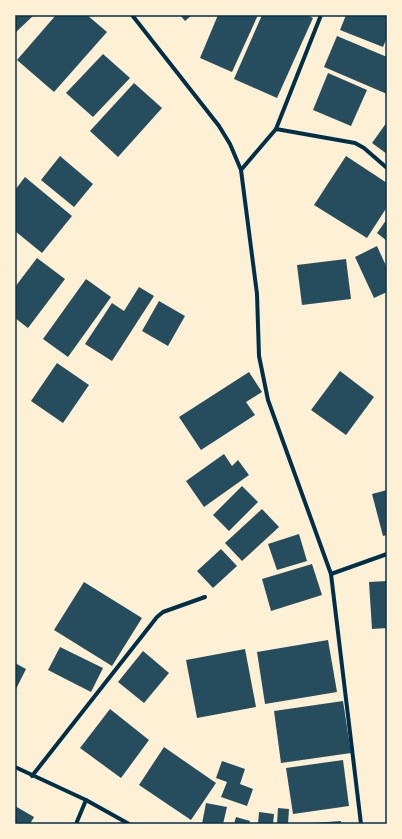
<svg xmlns="http://www.w3.org/2000/svg" width="402" height="839" font-family="'Varela Round',sans-serif">
<style>
.building{fill:#264d5e}
.lines{fill:none;stroke-linecap:round;stroke-linejoin:round}
.minor{stroke:#003049;stroke-width:4}
.neatline{fill:none;stroke:#003049;stroke-width:1.5}
</style>
<rect width="100%" height="100%" fill="#fdf0d5"/>
<g class="building">
<polygon points="15,15 34,15 15,33"/>
<polygon points="56,15 87,15 107,32 54,92 17,60"/>
<polygon points="180,15 192,15 185,21"/>
<polygon points="218,15 258,15 232,72 200,58"/>
<polygon points="262,15 307,15 313,18 277,98 234,79"/>
<polygon points="346,15 387,15 387,37 383,47 340,30"/>
<polygon points="337,36 387,57 387,94 324,67"/>
<polygon points="103,54 130,78 93,117 66,93"/>
<polygon points="328,73 367,90 351,126 313,110"/>
<polygon points="134,83 162,108 118,157 90,131"/>
<polygon points="387,122 387,154 372,143"/>
<polygon points="60,156 93,184 74,207 41,180"/>
<polygon points="346,156 387,183 387,207 367,238 314,205"/>
<polygon points="25,177 72,216 42,253 15,231 15,190"/>
<polygon points="387,219 387,241 377,233"/>
<polygon points="377,246 387,268 387,292 374,298 355,257"/>
<polygon points="37,258 65,279 28,328 15,318 15,287"/>
<polygon points="346,259 351,299 302,305 297,265"/>
<polygon points="86,279 111,297 68,357 43,339"/>
<polygon points="139,287 154,296 112,361 85,344 112,303 124,311"/>
<polygon points="159,301 185,316 168,346 142,331"/>
<polygon points="57,363 89,385 63,423 31,401"/>
<polygon points="340,371 374,397 346,435 311,410"/>
<polygon points="249,372 262,392 246,402 255,415 201,450 179,417"/>
<polygon points="224,454 232,466 238,460 249,475 204,507 186,481"/>
<polygon points="242,486 258,502 229,531 213,515"/>
<polygon points="387,490 387,535 383,536 372,494"/>
<polygon points="262,509 279,527 242,561 225,543"/>
<polygon points="299,534 307,561 277,570 268,544"/>
<polygon points="221,549 237,566 213,588 197,571"/>
<polygon points="312,564 322,595 271,611 262,579"/>
<polygon points="387,581 387,628 372,629 369,582"/>
<polygon points="84,582 142,618 112,666 54,630"/>
<polygon points="328,640 337,692 265,704 257,652"/>
<polygon points="60,647 103,668 91,692 48,670"/>
<polygon points="245,649 256,707 197,718 186,660"/>
<polygon points="143,651 169,673 144,703 118,682"/>
<polygon points="15,663 26,669 15,691"/>
<polygon points="343,701 351,753 281,763 274,711"/>
<polygon points="110,709 149,740 121,778 80,748"/>
<polygon points="164,747 216,783 191,820 139,785"/>
<polygon points="343,760 349,806 293,814 286,768"/>
<polygon points="222,761 245,769 240,784 253,789 247,806 221,797 227,782 216,778"/>
<polygon points="206,803 227,807 223,824 202,824"/>
<polygon points="15,806 34,817 30,824 15,824"/>
<polygon points="278,808 289,809 288,824 277,824"/>
<polygon points="259,812 274,814 273,824 258,824"/>
<polygon points="236,817 250,821 249,824 234,824"/>
<polygon points="341,821 341,824 314,824 314,823"/>
</g>
<g class="lines">
<g class="minor">
<polyline points="132,15 219,126 230,144 241,170"/>
<polyline points="321,15 276,129 241,170 257,294 259,356 268,400 331,574 361,824"/>
<polyline points="276,129 355,143 364,148 387,168"/>
<polyline points="331,574 387,554"/>
<polyline points="15,767 86,800 129,824"/>
<polyline points="32,776 157,617 163,612 205,597"/>
<polyline points="76,824 86,800"/>
</g>
</g>
<rect width="402" height="839" fill="none" stroke="#fdf0d5" stroke-width="32"/>
<rect x="16" y="16" width="370" height="807" class="neatline"/>
</svg>
